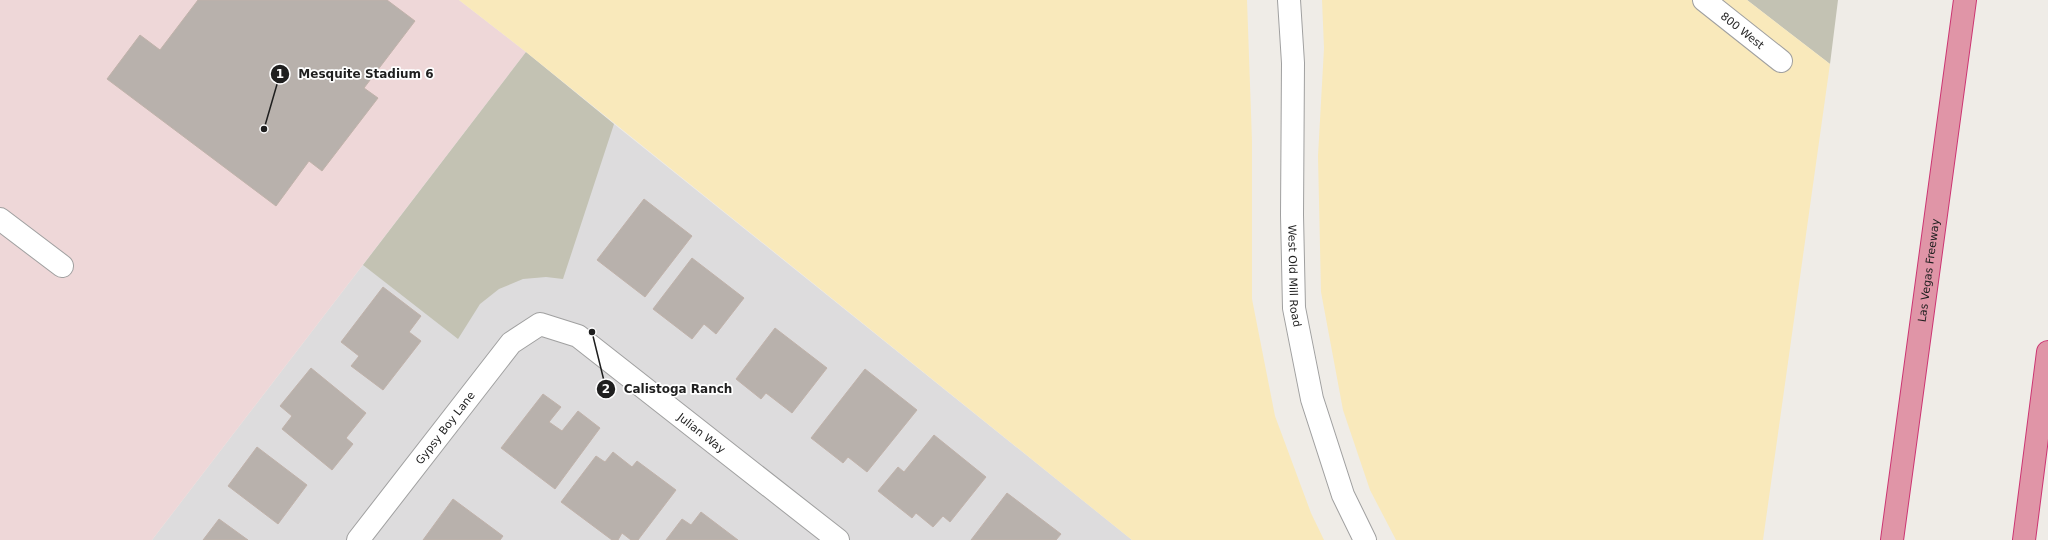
<svg xmlns="http://www.w3.org/2000/svg" width="2048" height="540" font-family="'DejaVu Sans',sans-serif">
<style>
.residential{fill:#dddcdd}
.commercial{fill:#eed7d8}
.construction{fill:#c3c2b3}
.sand{fill:#f9e9bb}
.building{fill:#b8b1ac;stroke:#c0b2aa}
.lines{fill:none;stroke-linecap:round;stroke-linejoin:round}
.minor-casing{stroke:#a0a0a0;stroke-width:24}
.highway-casing{stroke:#cc3572;stroke-width:24}
.minor{stroke:#fff;stroke-width:22}
.highway{stroke:#e095a7;stroke-width:22}
.labels{text-anchor:middle;dominant-baseline:central;stroke-width:3.5;stroke-linejoin:round;paint-order:stroke}
.street-label{font-size:11px;fill:#1f1f1f;stroke:#fff}
.leader{fill:none;stroke:#1f1f1f;stroke-width:1.5}
.callout-dot{fill:#1f1f1f;stroke:#fff;stroke-width:1.5}
.mark-label{font-size:12px;text-anchor:middle;font-weight:bold;fill:#fff}
.callout-label{font-size:12px;text-anchor:middle;font-weight:bold;fill:#1f1f1f;stroke:#fff;stroke-width:3.5;stroke-linejoin:round;paint-order:stroke}
</style>
<rect width="100%" height="100%" fill="#efece7"/>
<polygon class="residential" points="526,52 614,124 1132,540 152,540"/>
<polygon class="commercial" points="0,0 459,0 526,52 152,540 0,540"/>
<g class="construction">
<polygon points="1747,0 1838,0 1830,64"/>
<polygon points="526,52 614,124 563,279 546,277 523,279 499,289 480,304 458,339 363,265"/>
</g>
<g class="sand">
<polygon points="459,0 1247,0 1252,141 1252,299 1275,416 1311,513 1324,540 1132,540 526,52"/>
<polygon points="1322,0 1747,0 1830,64 1763,540 1396,540 1370,490 1343,410 1321,292 1318,156 1324,48"/>
</g>
<g class="building">
<polygon points="198,0 387,0 415,21 364,88 378,98 322,171 309,161 276,206 107,79 140,35 160,50"/>
<polygon points="644,199 692,236 645,297 597,260"/>
<polygon points="692,258 744,298 716,334 704,324 692,339 653,309"/>
<polygon points="383,287 421,316 409,332 421,341 383,390 351,366 359,356 341,342"/>
<polygon points="775,328 827,368 792,413 766,393 761,399 736,379"/>
<polygon points="311,368 366,413 346,438 353,444 332,470 282,429 292,416 280,406"/>
<polygon points="865,369 917,410 867,472 848,457 843,463 811,438"/>
<polygon points="543,394 561,407 549,422 562,431 578,411 600,428 555,489 501,448"/>
<polygon points="934,435 986,477 950,522 943,516 933,527 916,513 912,518 878,491 898,467 904,472"/>
<polygon points="257,447 307,485 278,524 228,486"/>
<polygon points="613,452 632,467 637,461 676,490 638,540 631,540 622,533 618,540 612,540 561,502 596,456 605,462"/>
<polygon points="1007,493 1061,534 1056,540 971,540"/>
<polygon points="453,499 503,536 500,540 423,540"/>
<polygon points="701,512 738,540 666,540 682,519 691,525"/>
<polygon points="219,519 248,540 203,540"/>
</g>
<g class="lines">
<defs>
<g id="minor">
<path id="s1" d="M1289,0L1293,63L1292,215L1294,308L1312,399L1343,495L1365,540"/>
<path id="s2" d="M1704,0L1781,61"/>
<polyline points="0,219 62,266"/>
<path id="s3" d="M358,540L511,343L540,324L578,336L838,540"/>
</g>
<g id="highway">
<path id="s4" d="M1892,540L1965,0"/>
<polyline points="2024,540 2048,352"/>
</g>
</defs>
<use href="#minor" class="minor-casing"/>
<use href="#highway" class="highway-casing"/>
<use href="#minor" class="minor"/>
<use href="#highway" class="highway"/>
</g>
<g class="labels">
<g class="street-label">
<text stroke="none"><textPath href="#s2" startOffset="49">800 West</textPath></text>
<text stroke="none"><textPath href="#s4" startOffset="272">Las Vegas Freeway</textPath></text>
<text stroke="none"><textPath href="#s1" startOffset="276">West Old Mill Road</textPath></text>
<text stroke="none"><textPath href="#s3" startOffset="142">Gypsy Boy Lane</textPath></text>
<text stroke="none"><textPath href="#s3" startOffset="481">Julian Way</textPath></text>
</g>
</g>
<path class="leader" d="M264 129L280 74M592 332L606 389"/>
<g class="callout-dot">
<circle cx="264" cy="129" r="4"/>
<circle cx="592" cy="332" r="4"/>
<circle cx="280" cy="74" r="10"/>
<circle cx="606" cy="389" r="10"/>
</g>
<g class="mark-label">
<text x="280" y="78">1</text>
<text x="606" y="393">2</text>
</g>
<g class="callout-label">
<text x="366" y="78">Mesquite Stadium 6</text>
<text x="678" y="393">Calistoga Ranch</text>
</g>
</svg>
